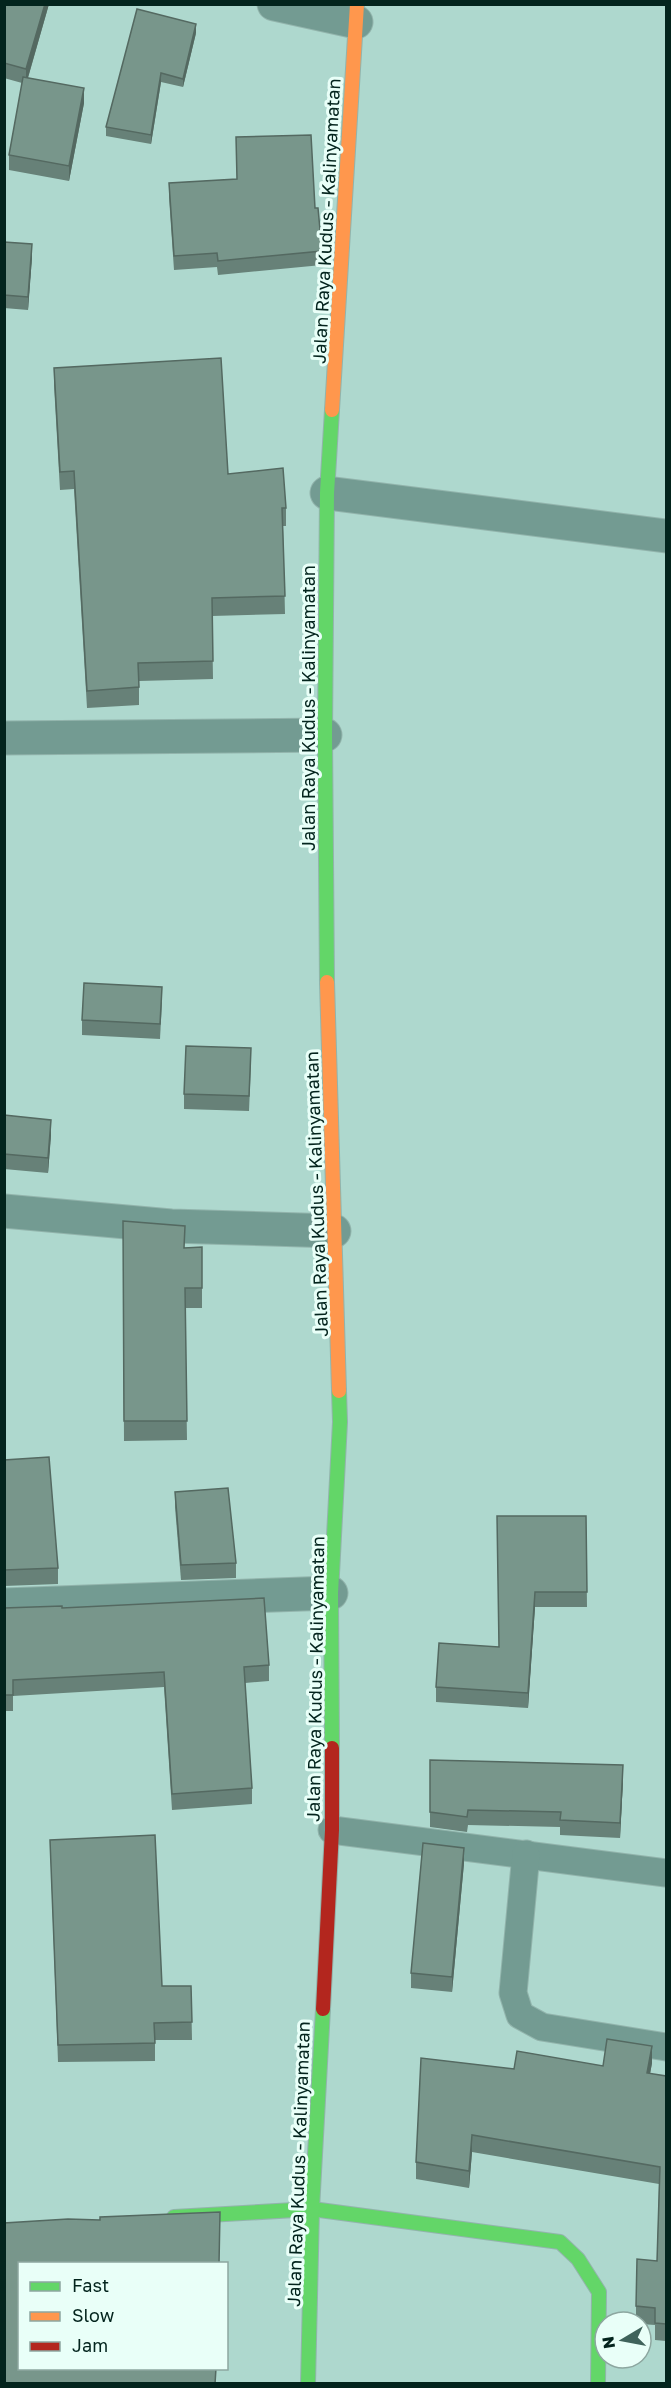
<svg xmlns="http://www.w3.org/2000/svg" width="671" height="2388" font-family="'Golos Text',sans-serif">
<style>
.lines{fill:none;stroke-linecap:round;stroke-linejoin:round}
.lane-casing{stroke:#92b4ac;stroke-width:29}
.street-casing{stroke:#92b4ac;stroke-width:35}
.fast-casing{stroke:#92b4ac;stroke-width:16}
.slow-casing{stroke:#92b4ac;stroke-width:16}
.jam-casing{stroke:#92b4ac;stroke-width:16}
.lane{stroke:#739b92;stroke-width:27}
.street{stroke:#739b92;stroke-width:33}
.fast{stroke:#63d668;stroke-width:14}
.slow{stroke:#ff974d;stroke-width:14}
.jam{stroke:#b3261e;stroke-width:14}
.wall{fill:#678178}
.shaded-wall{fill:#546961}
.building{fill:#78968b;stroke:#546961;stroke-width:1.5}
.labels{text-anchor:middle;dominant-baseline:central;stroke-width:6;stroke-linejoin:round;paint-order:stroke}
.street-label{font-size:18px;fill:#03241d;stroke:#e9fff8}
</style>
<rect width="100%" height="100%" fill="#aed8ce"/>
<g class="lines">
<defs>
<g id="lane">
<polyline points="332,1830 666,1873"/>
<polyline points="526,1854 513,1993 520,2015 542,2027 666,2047"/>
</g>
<g id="street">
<polyline points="274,4 356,22"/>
<polyline points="327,493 666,536"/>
<polyline points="4,738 325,735"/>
<polyline points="4,1211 171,1226 334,1231"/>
<polyline points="4,1605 331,1593"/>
</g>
<g id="fast">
<polyline points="327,982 325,735 327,493 332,410"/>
<polyline points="332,1748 331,1593 340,1422 339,1391"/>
<polyline points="174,2217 312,2209 560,2242 578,2259 599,2292 598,2384"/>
<polyline points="308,2384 312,2209 323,2009"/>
</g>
<g id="slow">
<polyline points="332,410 357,4"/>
<polyline points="327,982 339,1391"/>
</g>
<polyline id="jam" points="323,2009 332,1830 332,1748"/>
</defs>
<use href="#lane" class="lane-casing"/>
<use href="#street" class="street-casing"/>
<use href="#fast" class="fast-casing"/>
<use href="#slow" class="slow-casing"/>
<use href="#jam" class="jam-casing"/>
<use href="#lane" class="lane"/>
<use href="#street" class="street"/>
<use href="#fast" class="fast"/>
<use href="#slow" class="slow"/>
<use href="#jam" class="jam"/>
</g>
<g class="wall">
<polygon points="4,4 49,4 28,78 84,103 69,181 9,170 9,155 22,83 4,78"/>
<polygon points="196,33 183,87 161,82 151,144 106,136 106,127"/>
<polygon points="236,137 315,208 322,251 322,265 218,275 217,267 174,270 169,197 169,183 237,179"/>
<polygon points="4,242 32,257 28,310 4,308"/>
<polygon points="54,368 228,474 286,508 286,526 283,526 285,614 212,616 213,679 139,681 139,705 87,708 74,489 60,490 54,385"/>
<polygon points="162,1002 160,1039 82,1035 82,1020"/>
<polygon points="251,1063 249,1111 184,1109 184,1094"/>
<polygon points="4,1115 51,1135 48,1173 4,1169"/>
<polygon points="123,1221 184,1248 202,1247 202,1308 185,1308 187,1440 124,1441"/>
<polygon points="4,1460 58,1568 58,1584 4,1586"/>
<polygon points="175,1492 236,1563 236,1578 181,1580 175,1507"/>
<polygon points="497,1516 586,1516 587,1607 535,1607 528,1708 436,1702 436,1687 499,1647"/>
<polygon points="4,1608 62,1608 269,1665 269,1681 245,1683 252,1788 252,1804 172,1810 164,1687 13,1696 13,1711 4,1711"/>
<polygon points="430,1760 623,1780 620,1838 560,1835 560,1827 468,1825 467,1832 430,1827"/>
<polygon points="50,1840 162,1986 191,1986 192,2040 155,2040 155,2061 58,2062"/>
<polygon points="464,1863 452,1992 411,1988 411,1973"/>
<polygon points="652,2063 650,2074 666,2076 666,2341 655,2340 655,2325 641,2324 641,2322 636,2322 636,2306 657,2261 659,2184 472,2152 469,2188 416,2179 416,2162 514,2069"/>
</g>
<g class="shaded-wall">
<polygon points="45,4 49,4 26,84 26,69"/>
<polygon points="196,24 196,33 183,87 183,79"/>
<polygon points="161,73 161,82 151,144 151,135"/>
<polygon points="84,88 84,103 69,181 69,166"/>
<polygon points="32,244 32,257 28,310 28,297"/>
<polygon points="51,1120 51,1135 48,1173 48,1158"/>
<polygon points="535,1592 535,1607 528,1708 528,1693"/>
<polygon points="623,1765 623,1780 620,1838 620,1823"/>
<polygon points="464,1848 464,1863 452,1992 452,1977"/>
<polygon points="652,2046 652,2063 647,2090 647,2073"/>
<polygon points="472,2135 472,2152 469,2188 469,2171"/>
</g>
<g class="building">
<polygon points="4,4 45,4 26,69 4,63"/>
<polygon points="137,9 196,24 183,79 161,73 151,135 106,127"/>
<polygon points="23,77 84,88 69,166 9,155"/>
<polygon points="311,135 315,208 318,208 322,251 218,261 217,253 174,256 169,183 237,179 236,137"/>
<polygon points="4,242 32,244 28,297 4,295"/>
<polygon points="221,358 228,474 283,468 286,508 282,508 285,596 212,598 213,661 138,663 139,687 87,691 74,471 60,472 54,368"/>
<polygon points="84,983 162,987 160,1024 82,1020"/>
<polygon points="186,1046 251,1048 249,1096 184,1094"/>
<polygon points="4,1115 51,1120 48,1158 4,1154"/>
<polygon points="123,1221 185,1226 184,1248 202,1247 202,1288 185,1288 187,1421 124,1421"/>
<polygon points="49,1457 58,1568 4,1570 4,1460"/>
<polygon points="228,1488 236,1563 181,1565 175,1492"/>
<polygon points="497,1516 586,1516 587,1592 535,1592 528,1693 436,1687 439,1643 499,1647"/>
<polygon points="264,1598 269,1665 244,1667 252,1788 172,1794 164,1672 13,1680 13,1695 4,1695 4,1608 62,1606 62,1608"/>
<polygon points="430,1760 623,1765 620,1823 560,1820 561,1812 468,1810 467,1817 430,1812"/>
<polygon points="155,1835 162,1986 191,1986 192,2022 154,2023 155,2043 58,2045 50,1840"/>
<polygon points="423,1843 464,1848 452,1977 411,1973"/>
<polygon points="607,2039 652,2046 647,2073 666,2076 666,2324 655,2323 655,2308 636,2306 637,2259 657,2261 660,2167 472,2135 469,2171 416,2162 421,2058 514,2069 517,2051 603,2066"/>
<polygon points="220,2212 219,2264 20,2264 20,2368 216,2368 215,2384 4,2384 4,2223 68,2219 100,2220 100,2217"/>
</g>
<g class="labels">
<g class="street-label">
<text transform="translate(326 221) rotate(-87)">Jalan Raya Kudus - Kalinyamatan</text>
<text transform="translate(308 708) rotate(-90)">Jalan Raya Kudus - Kalinyamatan</text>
<text transform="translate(316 1194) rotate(-92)">Jalan Raya Kudus - Kalinyamatan</text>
<text transform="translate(315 1679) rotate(-89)">Jalan Raya Kudus - Kalinyamatan</text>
<text transform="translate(298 2164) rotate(-88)">Jalan Raya Kudus - Kalinyamatan</text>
</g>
</g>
<rect width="671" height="2388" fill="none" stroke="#03241d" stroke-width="12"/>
<rect x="18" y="2262" width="210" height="108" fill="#e9fff8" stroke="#8da7a0" stroke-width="1.5"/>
<rect x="30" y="2282" width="30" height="9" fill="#63d668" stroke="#8da7a0" stroke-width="1.5"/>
<text x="72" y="2292" font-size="18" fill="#03241d">Fast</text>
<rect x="30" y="2312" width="30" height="9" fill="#ff974d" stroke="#8da7a0" stroke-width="1.5"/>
<text x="72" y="2322" font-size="18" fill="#03241d">Slow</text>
<rect x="30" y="2342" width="30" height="9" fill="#b3261e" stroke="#8da7a0" stroke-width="1.5"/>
<text x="72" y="2352" font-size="18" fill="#03241d">Jam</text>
<g transform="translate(623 2340) rotate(260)"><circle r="28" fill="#e9fff8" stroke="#8da7a0" stroke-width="1.5"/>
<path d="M0-4.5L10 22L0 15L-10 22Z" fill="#3f635b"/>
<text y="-9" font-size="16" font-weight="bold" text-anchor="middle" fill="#03241d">N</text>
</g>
</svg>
